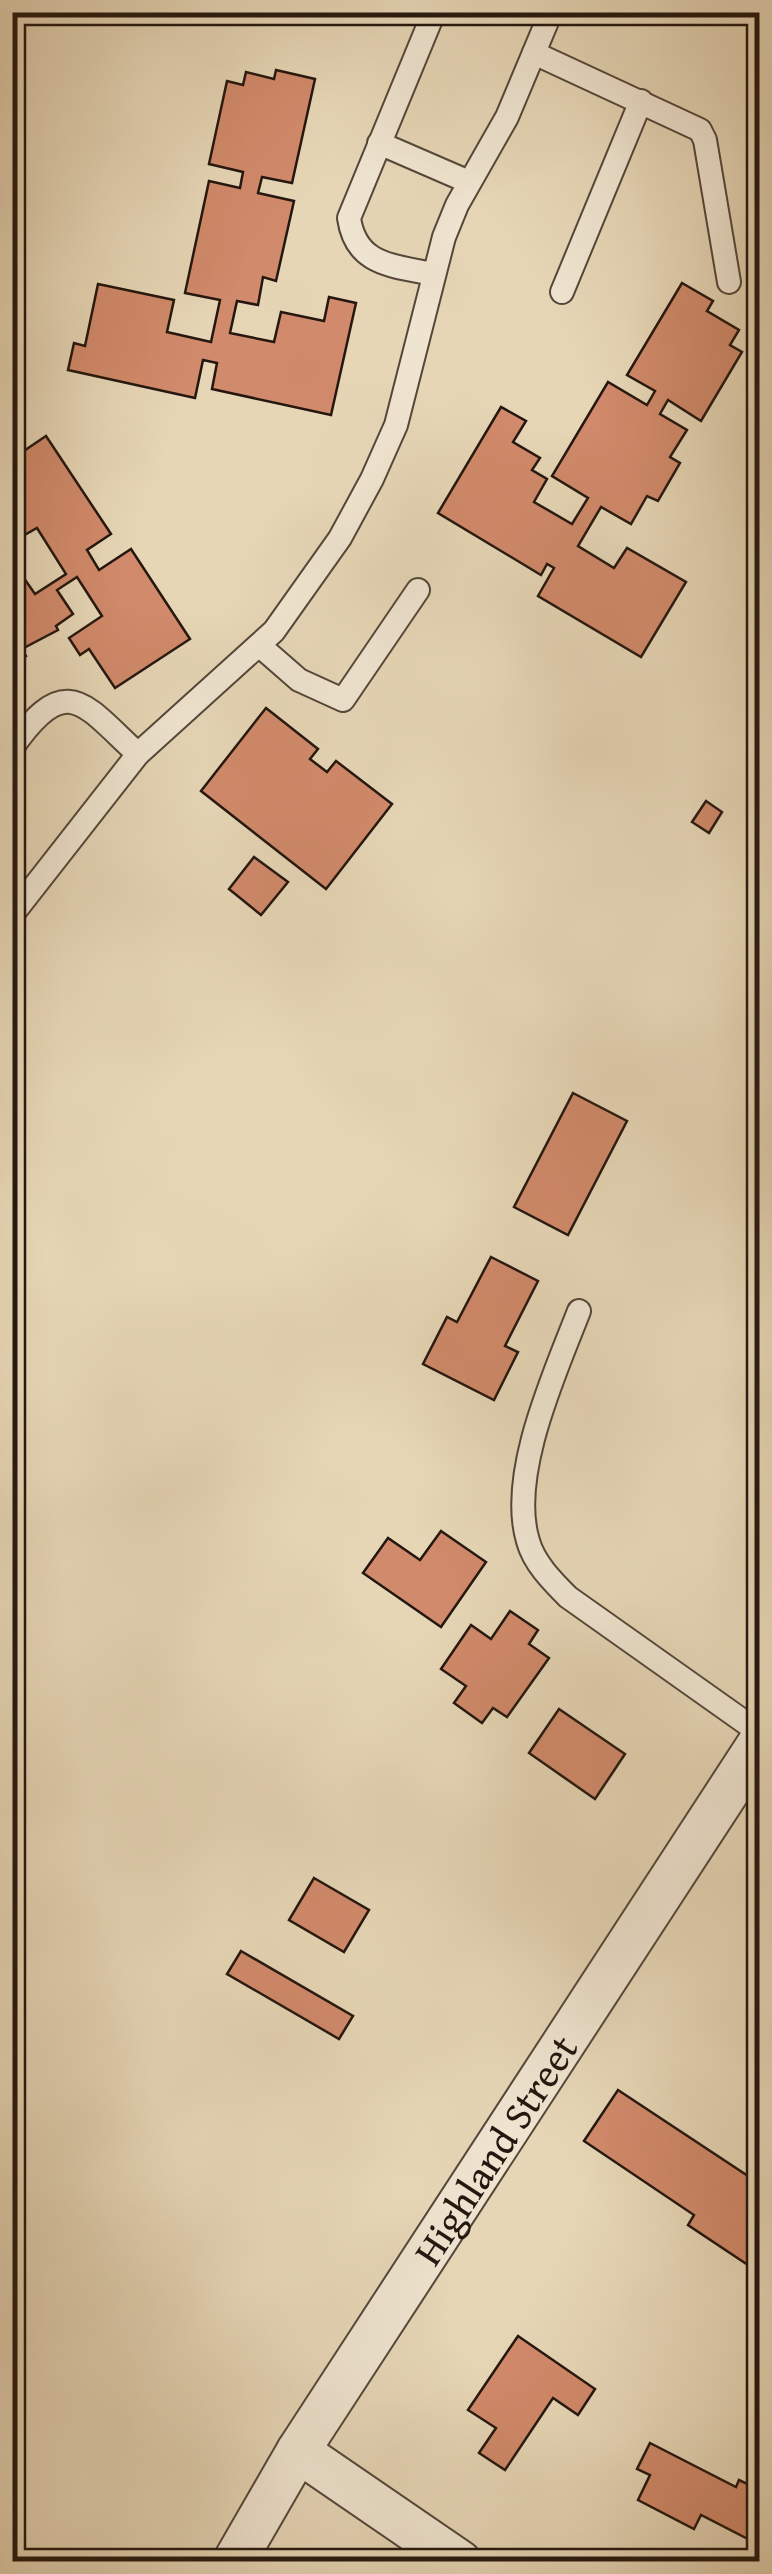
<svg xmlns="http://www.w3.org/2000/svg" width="772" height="2574" font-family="'Gentium Book Plus',serif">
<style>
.building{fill:#d18a6b;stroke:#24170f;stroke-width:2.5}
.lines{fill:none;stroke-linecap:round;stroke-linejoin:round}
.lane-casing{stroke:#544739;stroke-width:26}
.street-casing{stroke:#544739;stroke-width:46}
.lane{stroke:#efe4d0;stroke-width:22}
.street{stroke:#efe4d0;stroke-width:42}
.labels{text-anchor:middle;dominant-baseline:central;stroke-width:9;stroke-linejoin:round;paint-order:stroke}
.street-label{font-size:40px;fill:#24170f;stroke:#efe4d0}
</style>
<rect width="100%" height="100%" fill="#e6d6b6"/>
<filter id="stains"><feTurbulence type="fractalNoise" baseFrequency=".002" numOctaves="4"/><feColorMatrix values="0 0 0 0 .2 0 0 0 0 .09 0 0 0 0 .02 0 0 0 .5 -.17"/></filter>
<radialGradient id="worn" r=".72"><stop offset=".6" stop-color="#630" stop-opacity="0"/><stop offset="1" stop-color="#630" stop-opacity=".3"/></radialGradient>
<g class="building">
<polygon points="276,70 315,79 292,183 262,177 258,193 294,201 276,281 263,277 258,305 237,301 230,333 274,342 281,312 324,321 329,297 356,303 331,415 212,389 217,363 203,360 195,398 68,370 74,343 85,346 98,284 174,300 167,332 211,342 220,300 185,293 209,181 240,188 243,172 209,164 227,81 243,85 246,72 274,79"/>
<polygon points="682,283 713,301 707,311 739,330 730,345 742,352 701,421 668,400 660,414 687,430 670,457 680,463 658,501 647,496 631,524 601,507 578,546 614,568 627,548 686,582 641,657 538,596 554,568 547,564 541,575 438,513 501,407 526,421 513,442 540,458 532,470 547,479 534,502 572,524 588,498 552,476 608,382 647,405 655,391 627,375"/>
<polygon points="46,436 111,534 87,550 99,570 131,549 190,639 115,688 89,649 80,655 69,638 102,616 77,577 57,590 73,614 56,626 58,630 22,649 26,656 12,665 12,561 35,594 66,574 37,528 12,542 12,459"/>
<polygon points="266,708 318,749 310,759 327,772 336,761 392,804 326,889 201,791"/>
<polygon points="706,801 722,812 709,833 692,822"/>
<polygon points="254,857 288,882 261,915 229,889"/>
<polygon points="573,1093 627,1121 568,1235 514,1207"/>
<polygon points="491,1257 538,1281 505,1346 518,1352 494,1400 423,1364 447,1317 457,1322"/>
<polygon points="441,1531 486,1562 441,1627 363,1573 388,1538 420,1560"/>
<polygon points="510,1611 538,1630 529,1644 549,1658 507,1717 493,1708 482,1723 454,1703 466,1686 441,1669 471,1625 491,1639"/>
<polygon points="559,1709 625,1754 595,1799 529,1753"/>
<polygon points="314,1878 369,1910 344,1952 289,1920"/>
<polygon points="241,1951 353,2016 339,2039 227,1974"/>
<polygon points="618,2090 760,2184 760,2260 754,2269 688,2225 694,2215 584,2141"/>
<polygon points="518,2336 595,2389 578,2415 553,2398 505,2470 479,2453 496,2428 468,2410"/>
<polygon points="650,2443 736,2487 739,2480 760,2490 760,2521 750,2540 701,2515 694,2529 638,2500 650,2475 637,2469"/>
</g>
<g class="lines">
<defs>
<g id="lane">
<polyline points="534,53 700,130 705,140 729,282"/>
<polyline points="379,143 469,182"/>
<path d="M432,274C393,265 356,266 349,218L434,12"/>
<polyline points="562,292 641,101"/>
<polyline points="260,646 299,680 343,700 418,590"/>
<path d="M12,748C67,669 84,705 138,754"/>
<polyline points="12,915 138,754 274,631 340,538 372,479 396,425 444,237 457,205 507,117 551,12"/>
<path d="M579,1311C555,1373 508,1475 528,1541C534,1563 552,1581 568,1597L760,1733"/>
</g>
<g id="street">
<polyline points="298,2451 460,2562"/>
<path id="s1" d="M234,2562L298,2451L760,1742"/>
</g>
</defs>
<use href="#lane" class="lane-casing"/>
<use href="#street" class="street-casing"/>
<use href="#lane" class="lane"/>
<use href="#street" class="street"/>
</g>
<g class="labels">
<g class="street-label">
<text stroke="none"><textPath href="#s1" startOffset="488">Highland Street</textPath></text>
</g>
</g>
<rect width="772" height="2574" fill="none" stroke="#e6d6b6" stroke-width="50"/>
<rect x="15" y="15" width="742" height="2544" fill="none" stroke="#24170f" stroke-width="5"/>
<rect x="25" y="25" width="722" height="2524" fill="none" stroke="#24170f" stroke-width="2.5"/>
<rect width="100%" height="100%" filter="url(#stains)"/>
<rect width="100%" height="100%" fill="url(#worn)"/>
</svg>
